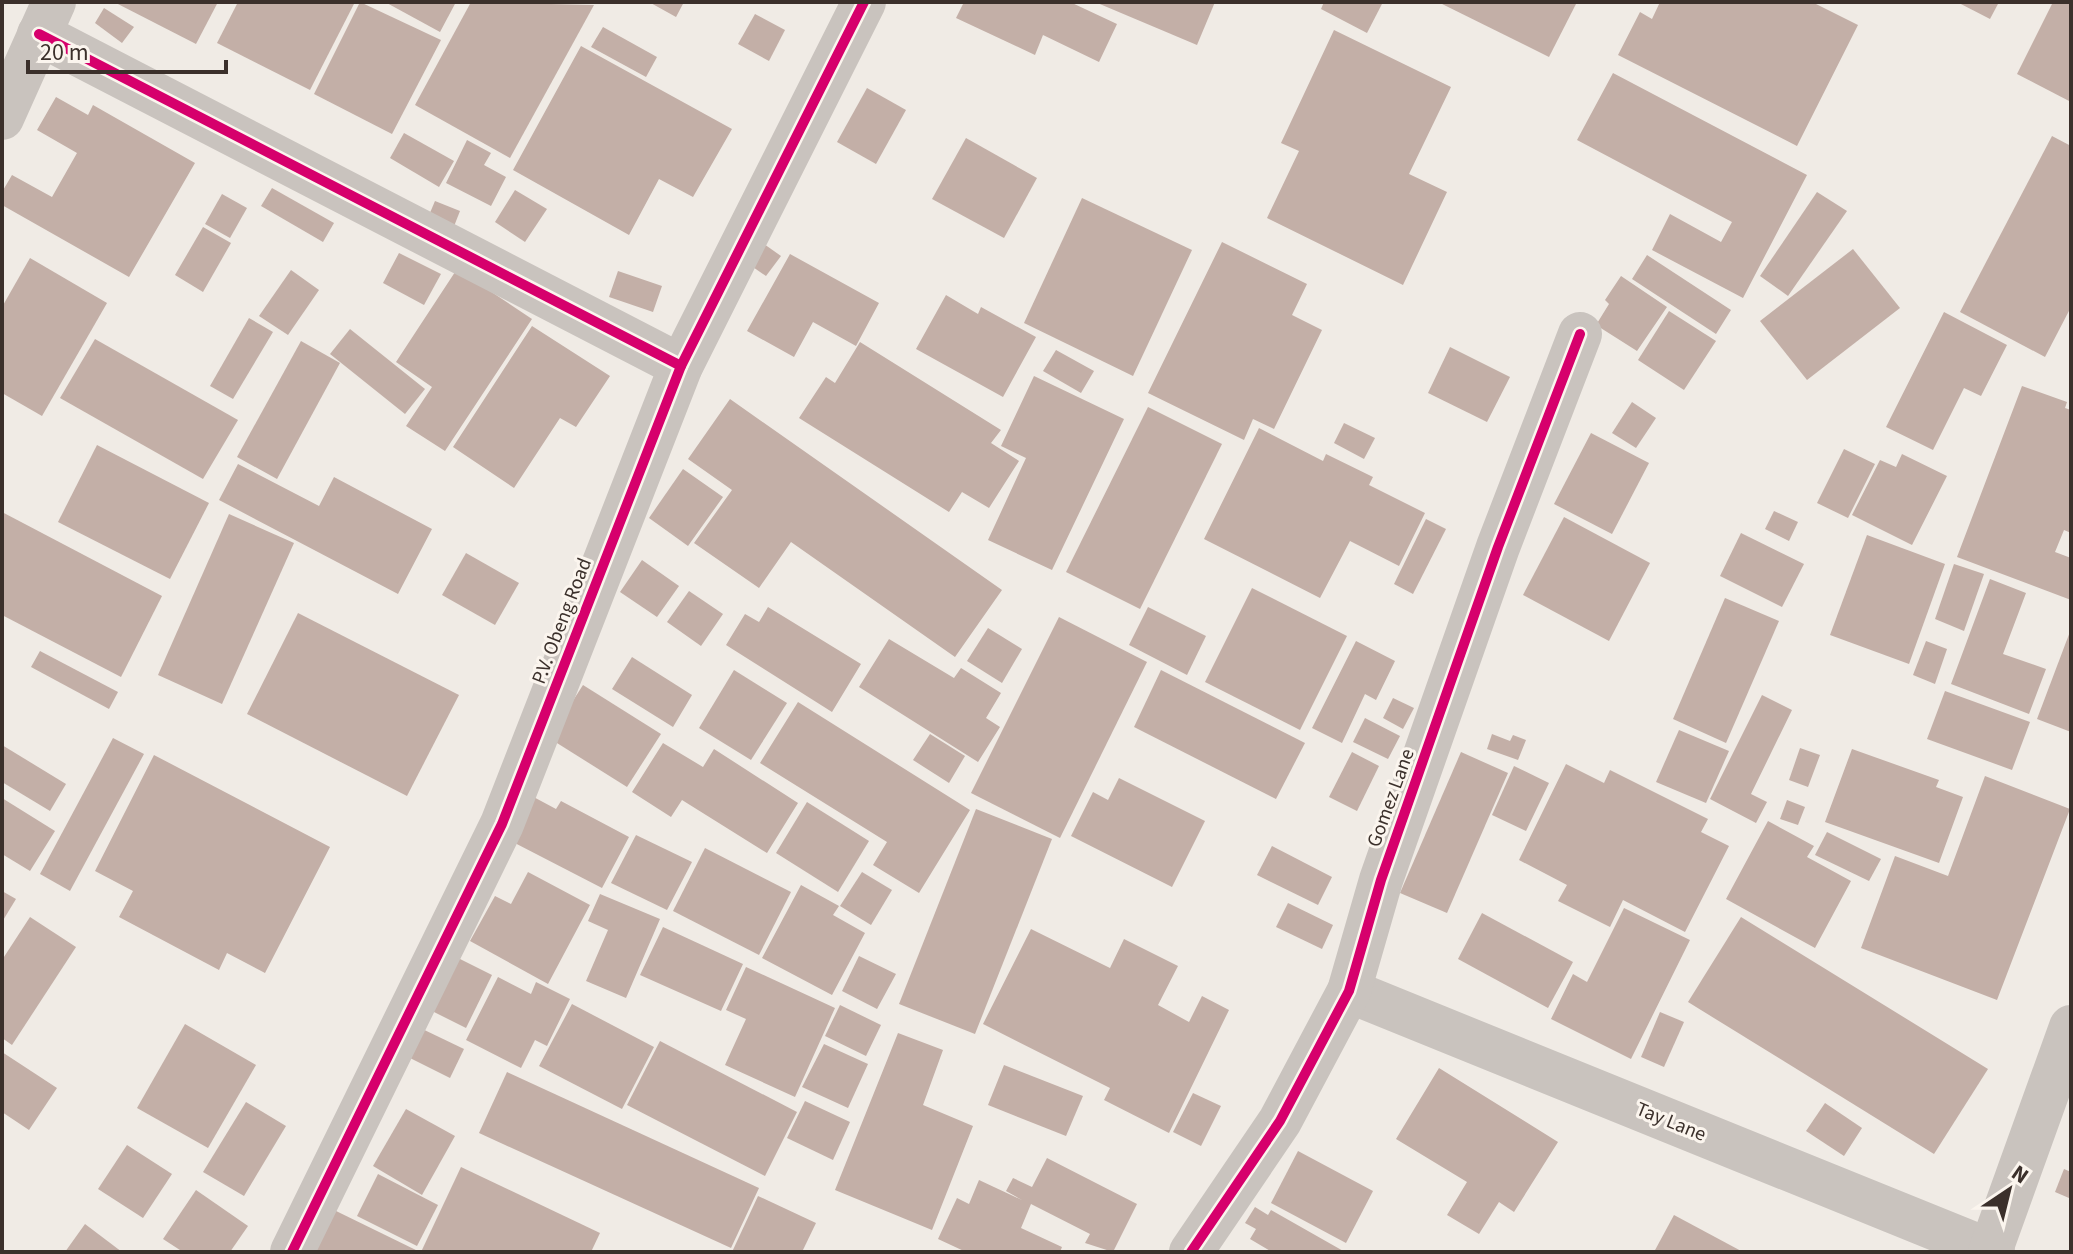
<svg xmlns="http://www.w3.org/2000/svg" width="2073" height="1254" font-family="'Source Sans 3',sans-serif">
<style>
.building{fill:#c3afa7}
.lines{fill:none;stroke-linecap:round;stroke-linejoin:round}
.street{stroke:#c9c3be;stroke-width:44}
.cycleway-casing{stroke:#fbf5ee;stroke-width:15}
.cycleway{stroke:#d6006c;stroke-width:10}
.labels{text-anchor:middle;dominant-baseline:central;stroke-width:6;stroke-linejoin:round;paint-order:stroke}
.street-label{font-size:20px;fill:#3b302b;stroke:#fbf5ee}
</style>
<rect width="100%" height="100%" fill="#f0ebe5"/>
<g class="building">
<polygon points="114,2 218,2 196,44"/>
<polygon points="238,2 355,2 310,90 217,43"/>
<polygon points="360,2 441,40 392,134 314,94"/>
<polygon points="385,2 456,2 440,32"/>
<polygon points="471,2 594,5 510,158 415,105"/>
<polygon points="649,2 684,2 676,17"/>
<polygon points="964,2 1070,2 1117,24 1099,62 1043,35 1035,55 956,18"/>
<polygon points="1095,2 1215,2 1197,45"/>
<polygon points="1324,2 1383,2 1367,33 1321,9"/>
<polygon points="1438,2 1577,2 1549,57"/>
<polygon points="1660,2 1812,2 1858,25 1797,146 1618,55 1640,12 1652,19"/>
<polygon points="1957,2 1999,2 1990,19"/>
<polygon points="2053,2 2071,2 2071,102 2017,74"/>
<polygon points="104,8 134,27 122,43 95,23"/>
<polygon points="755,14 785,30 769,61 738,44"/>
<polygon points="603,27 657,57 646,77 591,47"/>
<polygon points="1334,30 1451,87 1409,174 1447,192 1403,285 1267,218 1299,151 1281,143"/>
<polygon points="581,46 732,129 693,197 659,179 629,235 513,170"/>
<polygon points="1613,73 1807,175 1743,298 1652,250 1670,214 1721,242 1732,222 1577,140"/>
<polygon points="867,88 906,110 876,164 837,142"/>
<polygon points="56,97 88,115 93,105 195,163 129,277 2,205 2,192 12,175 52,197 77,153 37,130"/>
<polygon points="404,133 454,161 439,187 390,158"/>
<polygon points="2052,136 2071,146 2071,307 2045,357 1960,312"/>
<polygon points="966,138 1037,178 1004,238 932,199"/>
<polygon points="467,140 491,153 484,165 506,177 491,206 446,183"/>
<polygon points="272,188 334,223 323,242 261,206"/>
<polygon points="515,190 547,209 525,242 495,222"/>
<polygon points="1817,192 1847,211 1788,296 1760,276"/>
<polygon points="222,194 247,208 230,238 205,224"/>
<polygon points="1082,198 1192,250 1133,376 1024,323"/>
<polygon points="435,201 460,211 449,239 424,227"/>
<polygon points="203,227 231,243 203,292 175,275"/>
<polygon points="1222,242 1307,284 1292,315 1322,330 1274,429 1253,419 1244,440 1148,393"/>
<polygon points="764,244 781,256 766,276 750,265"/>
<polygon points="1853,249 1900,308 1807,380 1760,321"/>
<polygon points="399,253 441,274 424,305 383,283"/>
<polygon points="790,254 879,303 856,346 813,322 794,357 747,331"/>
<polygon points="1647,255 1731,310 1716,334 1632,279"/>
<polygon points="30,258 107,303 42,416 2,393 2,307"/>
<polygon points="457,269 532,319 445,451 406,426 432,387 396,362"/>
<polygon points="291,270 319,290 288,335 259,316"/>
<polygon points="618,271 662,286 653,312 609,297"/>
<polygon points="1621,276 1667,307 1637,351 1596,325 1609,304 1605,300"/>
<polygon points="946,295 978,314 981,307 1036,337 1003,397 916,349"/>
<polygon points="1669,311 1716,341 1684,390 1638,360"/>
<polygon points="1944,312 2007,345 1981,396 1964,388 1933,450 1886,427"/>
<polygon points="249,318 273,332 233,399 210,386"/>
<polygon points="532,326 610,376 576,427 560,418 514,488 453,447"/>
<polygon points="350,329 425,389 405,414 330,354"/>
<polygon points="95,339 238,420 203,479 60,398"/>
<polygon points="301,341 340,363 277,479 237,457"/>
<polygon points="860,342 1001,430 991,443 1019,461 989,508 962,492 949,512 799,418 826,377 835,383"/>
<polygon points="1450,347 1510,377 1487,422 1428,393"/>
<polygon points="1056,350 1094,371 1081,393 1043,371"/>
<polygon points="1034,376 1124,419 1052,570 988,540 1026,458 1001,446"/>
<polygon points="2022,386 2067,402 2065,408 2071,410 2071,533 2064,530 2055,552 2071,558 2071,600 1957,557"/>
<polygon points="730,399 1002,590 955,657 791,542 759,588 694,543 732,490 688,459"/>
<polygon points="1632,402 1656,418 1636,448 1612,433"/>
<polygon points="1148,407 1222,444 1140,609 1066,572"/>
<polygon points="1344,423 1375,438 1364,459 1334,443"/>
<polygon points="1259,428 1323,461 1326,454 1373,477 1369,485 1425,513 1399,566 1350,541 1320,598 1204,539"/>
<polygon points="1591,433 1649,463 1612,534 1554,504"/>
<polygon points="97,445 209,503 170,579 58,522"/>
<polygon points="1844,449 1875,464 1848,518 1817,503"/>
<polygon points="1902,454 1947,476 1912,545 1852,515 1880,460 1896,467"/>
<polygon points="238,464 319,506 334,477 432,529 398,594 219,500"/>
<polygon points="683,469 723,497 688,546 649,518"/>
<polygon points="1774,511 1798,522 1789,541 1765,529"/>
<polygon points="2,512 162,596 121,677 2,615"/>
<polygon points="229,514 294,543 222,704 158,675"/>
<polygon points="1564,517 1650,563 1609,641 1523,595"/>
<polygon points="1426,519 1446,529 1413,594 1394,584"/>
<polygon points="1741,533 1804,564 1782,607 1720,576"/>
<polygon points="1867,535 1945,564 1909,664 1830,635"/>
<polygon points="466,553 519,583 495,625 442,595"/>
<polygon points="642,560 679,586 657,617 620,592"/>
<polygon points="1954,564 1984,574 1964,631 1935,619"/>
<polygon points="1990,579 2026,593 2003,654 2046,669 2029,714 1951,684"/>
<polygon points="1252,588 1347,636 1300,730 1205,682"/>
<polygon points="689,591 723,614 701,646 667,622"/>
<polygon points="1725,598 1779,621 1726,743 1673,719"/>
<polygon points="768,607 861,664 832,712 726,645 745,614 759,622"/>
<polygon points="1148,607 1206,636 1187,675 1129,645"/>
<polygon points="298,613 459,695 407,796 247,714"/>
<polygon points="1059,617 1147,662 1060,838 971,793"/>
<polygon points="988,628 1022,649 1002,683 967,661"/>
<polygon points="2071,629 2071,732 2037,719"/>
<polygon points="889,639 954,678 961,668 1001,693 986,718 1000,727 978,762 859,687"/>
<polygon points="1356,641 1395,661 1376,700 1365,694 1342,743 1312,728"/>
<polygon points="1926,641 1947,649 1935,684 1913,675"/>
<polygon points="40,651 118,692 109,709 31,667"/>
<polygon points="632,657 692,695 673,727 612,689"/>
<polygon points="734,670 787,703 751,760 699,728"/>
<polygon points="1161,670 1305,743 1276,799 1134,727"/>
<polygon points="583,685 661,734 627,787 549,738"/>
<polygon points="1945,691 2030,722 2012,770 1927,739"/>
<polygon points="1762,695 1792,710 1751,794 1767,802 1756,823 1710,799"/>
<polygon points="1393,698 1414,708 1403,729 1383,718"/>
<polygon points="798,702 970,810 919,893 873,865 887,842 760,763"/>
<polygon points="1365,718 1400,736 1388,759 1353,742"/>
<polygon points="1679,730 1729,751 1706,803 1656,782"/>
<polygon points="930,734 965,756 949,783 913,760"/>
<polygon points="1492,734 1510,741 1513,735 1526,740 1518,760 1487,749"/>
<polygon points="113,738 144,754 70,891 40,874"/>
<polygon points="663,743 703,767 714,749 798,803 767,853 682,800 671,817 632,792"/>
<polygon points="2,745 66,784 50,811 2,782"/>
<polygon points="1800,748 1820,755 1808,787 1789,780"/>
<polygon points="1852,749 1939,780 1936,787 1963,797 1939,863 1825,822"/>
<polygon points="1352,752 1379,766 1357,811 1329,797"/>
<polygon points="1461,752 1508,773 1447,913 1400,893"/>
<polygon points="154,755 330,847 265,973 227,953 219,970 119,917 133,891 95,871"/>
<polygon points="1566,764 1604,783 1610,770 1708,819 1701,832 1729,846 1685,932 1623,900 1610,927 1558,901 1567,885 1519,860"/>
<polygon points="1514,766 1549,783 1526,831 1492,815"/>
<polygon points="1985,776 2070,809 1997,1000 1861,948 1895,856 1948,876"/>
<polygon points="1119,778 1205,821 1172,887 1071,836 1093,792 1108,800"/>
<polygon points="528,794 556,809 561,801 629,837 602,888 505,838"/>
<polygon points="2,798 55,831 30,871 2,854"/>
<polygon points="1787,800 1805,807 1798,825 1780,819"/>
<polygon points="807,802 869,841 838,892 776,853"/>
<polygon points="976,809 1052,839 975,1034 899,1004"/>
<polygon points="1768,821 1814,846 1807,857 1851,881 1815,948 1726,899"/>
<polygon points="1827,832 1881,859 1869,881 1815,855"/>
<polygon points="636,835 692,862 667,910 611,883"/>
<polygon points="1272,846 1332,877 1318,905 1257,875"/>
<polygon points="705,848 791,892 759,955 673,911"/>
<polygon points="528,872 590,905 548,984 470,941 495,896 511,904"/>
<polygon points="862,872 892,890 871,925 840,906"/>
<polygon points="801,885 839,906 833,915 865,933 832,995 762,958"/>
<polygon points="2,891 16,899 2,922"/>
<polygon points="600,894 660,919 626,998 586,981 608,930 588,921"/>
<polygon points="1288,903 1333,925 1322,949 1276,927"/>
<polygon points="1624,908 1690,940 1631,1059 1551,1019 1573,974 1587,982"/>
<polygon points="1482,913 1573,962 1548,1008 1458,959"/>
<polygon points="30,917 76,947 12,1045 2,1038 2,960"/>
<polygon points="1741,917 1988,1069 1934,1154 1688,1002"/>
<polygon points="663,927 743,964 721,1011 640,975"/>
<polygon points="1031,929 1110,968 1124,939 1178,966 1158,1005 1189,1022 1202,996 1229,1010 1169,1133 1104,1100 1110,1088 983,1024"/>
<polygon points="450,954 492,975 466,1028 430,1010"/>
<polygon points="859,956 896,974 877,1009 842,991"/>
<polygon points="746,967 835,1008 795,1097 725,1065 746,1019 726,1010"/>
<polygon points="498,977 531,994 536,982 570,999 547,1046 535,1040 521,1068 466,1040"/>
<polygon points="572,1004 654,1047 622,1109 539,1066"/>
<polygon points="840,1005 881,1025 866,1056 825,1036"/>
<polygon points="1660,1012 1684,1022 1664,1067 1641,1057"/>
<polygon points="185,1024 256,1065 208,1148 137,1108"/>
<polygon points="414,1025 464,1049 450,1078 400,1053"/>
<polygon points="898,1033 943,1050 923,1105 973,1126 932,1230 835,1190"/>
<polygon points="660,1041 797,1112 765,1176 627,1105"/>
<polygon points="824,1044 868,1064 848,1108 802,1087"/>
<polygon points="2,1052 57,1088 29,1130 2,1112"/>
<polygon points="1004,1065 1083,1096 1066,1136 988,1105"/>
<polygon points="1439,1068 1558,1142 1514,1212 1499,1202 1479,1234 1447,1215 1467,1182 1396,1139"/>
<polygon points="507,1072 759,1188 731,1248 479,1133"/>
<polygon points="1193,1093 1221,1106 1201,1146 1173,1132"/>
<polygon points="805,1101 850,1122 833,1160 787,1138"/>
<polygon points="246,1102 286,1126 244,1196 203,1172"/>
<polygon points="1825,1103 1862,1128 1844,1156 1806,1131"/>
<polygon points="406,1109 455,1136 422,1195 373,1166"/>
<polygon points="127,1145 172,1174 143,1218 98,1189"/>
<polygon points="1298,1151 1373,1191 1346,1243 1271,1203"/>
<polygon points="1047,1158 1137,1204 1113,1252 1085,1243 1090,1234 1031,1204 1021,1228 1062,1247 1060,1252 966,1252 938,1239 957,1198 969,1204 979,1180 1022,1200 1006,1191 1013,1178 1032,1187"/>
<polygon points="461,1167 600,1233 591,1252 421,1252"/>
<polygon points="2064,1169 2071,1172 2069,1198 2055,1192"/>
<polygon points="378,1174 438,1205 417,1246 357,1216"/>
<polygon points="196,1190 248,1226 230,1252 183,1252 163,1239"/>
<polygon points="758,1196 816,1223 802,1252 732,1252"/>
<polygon points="1255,1207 1268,1215 1271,1210 1345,1252 1272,1252 1250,1239 1256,1229 1245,1223"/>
<polygon points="334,1210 420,1252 314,1252"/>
<polygon points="1674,1215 1743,1252 1654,1252"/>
<polygon points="85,1224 122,1252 65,1252"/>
</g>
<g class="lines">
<g class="street">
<polyline points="39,34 681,366"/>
<polyline points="2,118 54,2"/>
<polyline points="1349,991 1993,1252"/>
<polyline points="292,1252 502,824 681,366 864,2"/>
<polyline points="1191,1252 1280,1121 1349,991 1381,880 1498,547 1580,334"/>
<polyline points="1990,1252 2071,1027"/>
</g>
<defs>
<g id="cycleway">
<polyline points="39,34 681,366"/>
<polyline points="292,1252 502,824 681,366 864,2"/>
<polyline points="1191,1252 1280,1121 1349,991 1381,880 1498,547 1580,334"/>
</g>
</defs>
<use href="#cycleway" class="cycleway-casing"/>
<use href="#cycleway" class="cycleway"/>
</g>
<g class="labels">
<g class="street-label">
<text transform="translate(562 621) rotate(-69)">P.V. Obeng Road</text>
<text transform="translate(1391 798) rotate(-70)">Gomez Lane</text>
<text transform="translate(1671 1122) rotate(22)">Tay Lane</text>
</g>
</g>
<rect width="2073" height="1254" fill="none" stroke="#3b302b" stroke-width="8"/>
<g transform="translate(2009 1190) rotate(35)" stroke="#fbf5ee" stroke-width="6" paint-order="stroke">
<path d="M0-6L14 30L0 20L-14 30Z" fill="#3b302b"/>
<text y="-12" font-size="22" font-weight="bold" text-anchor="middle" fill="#3b302b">N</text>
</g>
<path d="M28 60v12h198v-12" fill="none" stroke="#3b302b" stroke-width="4"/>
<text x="40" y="60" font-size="24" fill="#3b302b" stroke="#fbf5ee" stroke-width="6" paint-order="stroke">20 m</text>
</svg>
